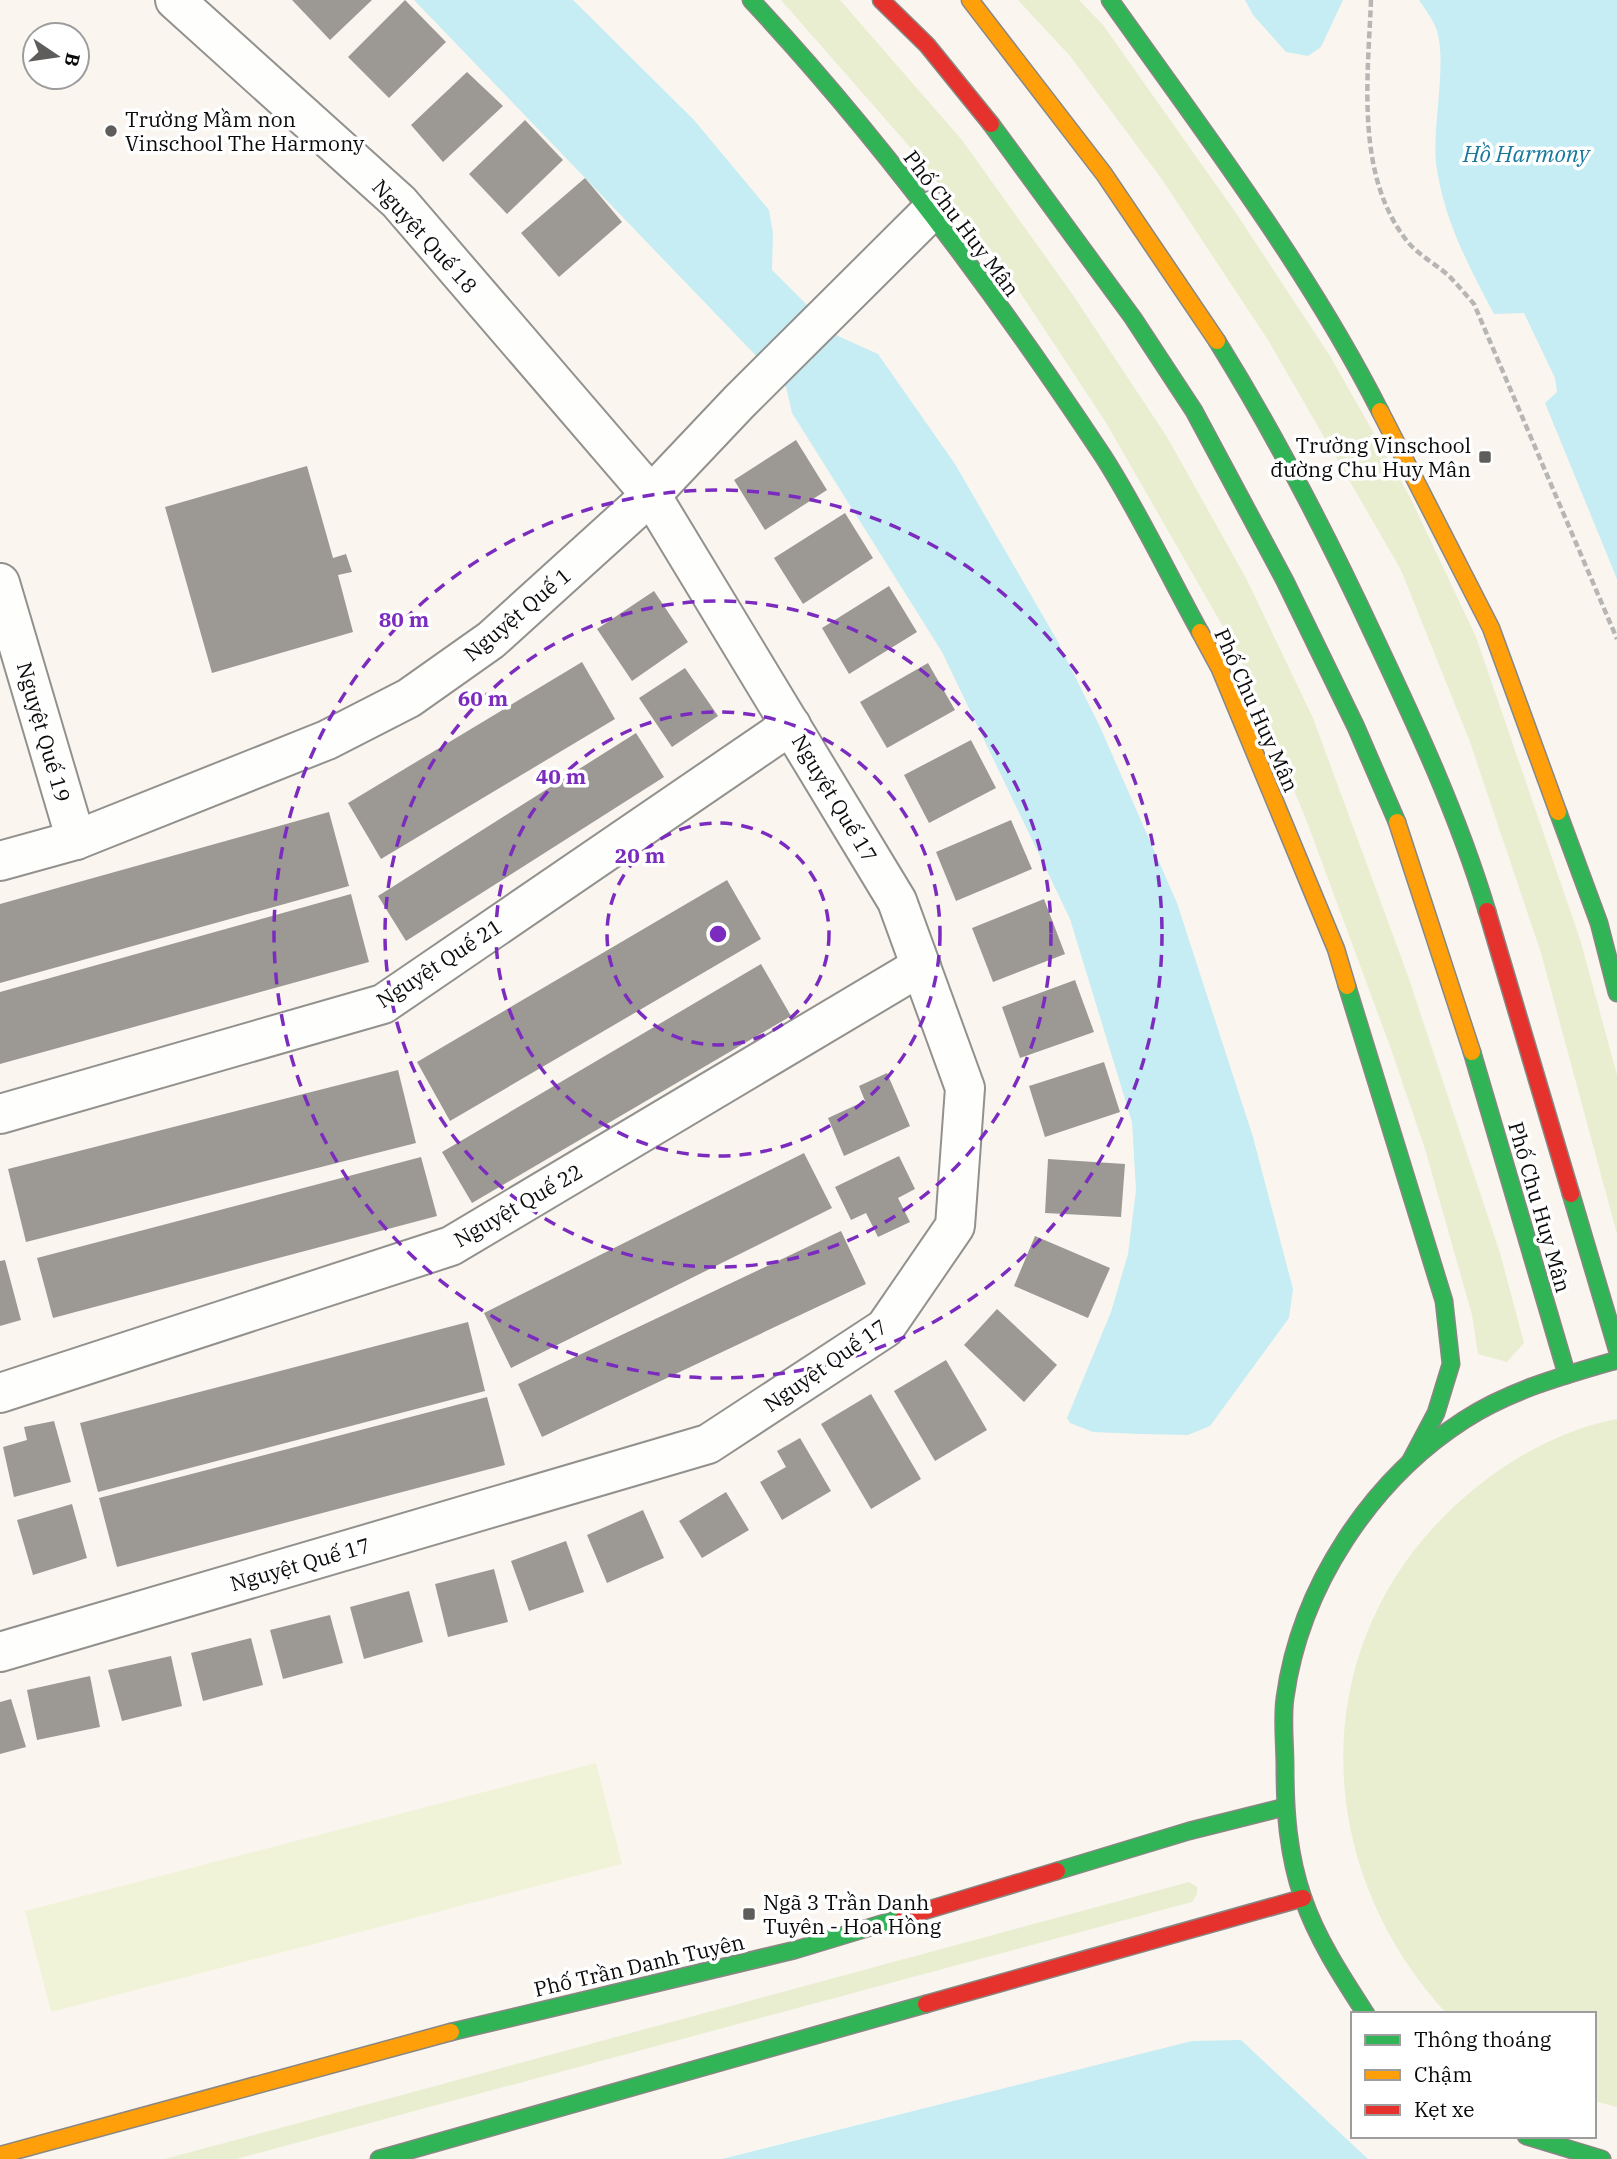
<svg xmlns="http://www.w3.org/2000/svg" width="1617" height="2159" font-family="'IBM Plex Serif',serif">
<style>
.green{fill:#e8eecf}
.pitch{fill:#f1f3d8}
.water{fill:#c6ecf4}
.building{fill:#9c9995}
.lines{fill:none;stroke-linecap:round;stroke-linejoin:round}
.street-casing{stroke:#93918e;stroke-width:42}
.fast-casing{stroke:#898784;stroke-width:19}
.slow-casing{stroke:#898784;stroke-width:19}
.jam-casing{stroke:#898784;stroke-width:19}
.path{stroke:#b7b6b5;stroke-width:4.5;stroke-dasharray:7 3.5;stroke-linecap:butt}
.street{stroke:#fefefd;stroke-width:38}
.fast{stroke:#30b455;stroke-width:16}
.slow{stroke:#ff9f0a;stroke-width:16}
.jam{stroke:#e5322d;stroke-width:16}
.ring{fill:none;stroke:#7b2cbf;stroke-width:3.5;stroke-dasharray:12 9}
.poi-dot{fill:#5f5d5b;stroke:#fff;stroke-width:2.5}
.labels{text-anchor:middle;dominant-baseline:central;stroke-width:7;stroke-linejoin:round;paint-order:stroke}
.poi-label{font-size:21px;fill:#0b0b0b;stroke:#fff;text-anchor:start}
.street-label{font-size:21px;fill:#0b0b0b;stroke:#fff}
.water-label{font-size:23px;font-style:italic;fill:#16799c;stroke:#fff}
.centre{fill:#7b2cbf;stroke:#fff;stroke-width:3.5}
.ring-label{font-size:21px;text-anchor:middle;font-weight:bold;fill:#7b2cbf;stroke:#fff;stroke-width:7;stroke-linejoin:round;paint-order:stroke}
</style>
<rect width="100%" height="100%" fill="#faf6ef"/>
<g class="green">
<polygon points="781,0 840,0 962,140 1073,295 1167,437 1246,578 1313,718 1408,976 1500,1253 1524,1343 1507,1362 1478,1354 1472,1315 1425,1149 1391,1049 1307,822 1237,651 1105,421 998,259 909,146"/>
<polygon points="1018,0 1079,0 1103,25 1236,213 1330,356 1410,497 1476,637 1580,939 1617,1075 1617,1234 1541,953 1470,742 1401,570 1268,340 1161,178 1070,56"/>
<path d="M1617,1419V2107L1594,2101V2014H1447C1306,1862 1305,1633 1467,1495C1509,1459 1562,1429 1617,1419Z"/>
<polygon points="1189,1882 1197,1887 1197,1894 1192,1902 236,2159 165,2159"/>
</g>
<polygon class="pitch" points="596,1763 622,1864 51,2012 25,1911"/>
<g class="water">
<polygon points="414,0 573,0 694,120 769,210 773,233 772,270 838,336 878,354 955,464 1057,640 1101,729 1177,903 1253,1137 1293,1289 1289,1318 1210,1426 1188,1435 1140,1434 1093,1432 1070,1423 1067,1418 1111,1312 1128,1254 1136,1190 1132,1122 1070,919 942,652 792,413 786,387"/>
<polygon points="1245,0 1343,0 1321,47 1308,56 1286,52 1253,15"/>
<path d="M1419,0H1617V579L1545,403L1557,392L1555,378L1524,313L1494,314C1468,265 1443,218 1436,163C1432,126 1448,60 1436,28C1432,18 1425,9 1419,0Z"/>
<polygon points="1241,2040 1368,2159 722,2159 1192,2041"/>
</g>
<g class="building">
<polygon points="292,0 372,0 330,40"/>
<polygon points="405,0 446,42 389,98 348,57"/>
<polygon points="467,72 503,106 443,162 411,125"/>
<polygon points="525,120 563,160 507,214 469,174"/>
<polygon points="585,178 622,222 559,277 521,233"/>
<polygon points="796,440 827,490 765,530 734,480"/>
<polygon points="307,466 333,558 346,554 352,572 338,575 353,632 212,673 165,507"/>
<polygon points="845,513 873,558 803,604 774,558"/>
<polygon points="889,586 917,632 849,674 822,628"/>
<polygon points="654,591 688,642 632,681 597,629"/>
<polygon points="582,662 615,719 381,859 348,803"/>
<polygon points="928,663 955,710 887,748 860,702"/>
<polygon points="685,668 718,716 672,747 639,698"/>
<polygon points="636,733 664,777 406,941 378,896"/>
<polygon points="971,740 996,788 929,823 904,775"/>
<polygon points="329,812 349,886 0,983 0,904"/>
<polygon points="1011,820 1032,869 956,901 936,852"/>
<polygon points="727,880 761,939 450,1121 417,1062"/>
<polygon points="351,894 369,962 0,1064 0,992"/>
<polygon points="1044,899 1065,954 993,982 972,928"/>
<polygon points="761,964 791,1016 472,1203 442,1152"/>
<polygon points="1075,980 1094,1032 1020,1058 1002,1007"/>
<polygon points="1104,1062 1120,1112 1045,1137 1029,1086"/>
<polygon points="398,1070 416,1143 26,1242 8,1169"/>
<polygon points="887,1073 910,1126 844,1156 828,1118 865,1101 859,1086"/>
<polygon points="804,1153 832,1208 511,1368 484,1313"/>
<polygon points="899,1156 915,1189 898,1198 910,1222 878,1237 866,1213 851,1220 835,1187"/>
<polygon points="421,1157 437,1216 53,1318 37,1258"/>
<polygon points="1048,1159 1125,1164 1121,1217 1045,1213"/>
<polygon points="841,1231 866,1284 542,1437 518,1384"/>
<polygon points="1035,1236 1110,1268 1088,1318 1014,1286"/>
<polygon points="5,1260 21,1320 0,1326 0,1261"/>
<polygon points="997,1309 1057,1365 1024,1402 964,1345"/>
<polygon points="468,1322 485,1391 98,1492 80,1423"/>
<polygon points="946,1360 987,1430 935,1461 894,1391"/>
<polygon points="871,1394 921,1479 871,1509 821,1424"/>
<polygon points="487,1397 505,1465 117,1567 99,1498"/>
<polygon points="54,1421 71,1482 14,1497 3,1447 27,1440 24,1427"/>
<polygon points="800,1438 831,1491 782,1520 760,1482 786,1467 777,1451"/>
<polygon points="726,1492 749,1530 702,1558 679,1521"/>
<polygon points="72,1504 87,1558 33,1575 17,1520"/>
<polygon points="643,1510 664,1558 607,1583 587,1535"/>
<polygon points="566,1541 584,1592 529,1611 511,1561"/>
<polygon points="494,1569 508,1622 448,1637 435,1584"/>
<polygon points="409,1591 423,1642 364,1659 350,1607"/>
<polygon points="330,1615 343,1663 283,1679 270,1630"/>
<polygon points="251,1638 263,1685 203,1701 191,1653"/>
<polygon points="171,1656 182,1706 122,1721 108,1670"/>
<polygon points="90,1676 100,1727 37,1740 27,1690"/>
<polygon points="11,1699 26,1747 0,1754 0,1702"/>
</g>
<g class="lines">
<defs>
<g id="street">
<polyline points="0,583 76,840"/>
<polyline points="0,861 76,840 327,740 409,698 491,640 651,495 739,402 931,211"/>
<polyline points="0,1114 383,1004 791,725"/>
<polyline points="0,1393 451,1246 921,966"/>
<polyline points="0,1652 708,1444 885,1328 955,1226 965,1088 897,901 651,495 399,202 175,0"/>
</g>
<g id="fast">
<path d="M751,0C882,140 997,296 1103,456C1139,512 1168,574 1200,632"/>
<path d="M1110,0C1205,134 1305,264 1380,411"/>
<polyline points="991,124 1133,318 1194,411 1285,581 1356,727 1397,822"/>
<path d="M1217,341C1276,436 1327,535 1374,636C1417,727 1458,815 1487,911"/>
<polyline points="1558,812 1599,923 1617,993"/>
<polyline points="1347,986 1444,1301 1451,1364 1436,1413 1410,1462"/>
<polyline points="1472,1052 1567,1375"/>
<polyline points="1571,1194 1617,1349"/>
<polyline points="1057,1871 1189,1831 1285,1807"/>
<path d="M1366,2014C1342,1977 1317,1939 1303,1898C1288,1855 1285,1811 1285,1767C1285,1744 1282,1720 1285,1698C1300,1587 1371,1480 1464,1420C1510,1390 1565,1375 1617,1360"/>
<polyline points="451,2032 795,1950 904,1917"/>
<polyline points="1526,2136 1602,2159"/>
<polyline points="379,2159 926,2004"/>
</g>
<g id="slow">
<polyline points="970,0 1104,174 1217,341"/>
<polyline points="1380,411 1491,628 1558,812"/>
<polyline points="1200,632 1220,669 1336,949 1347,986"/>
<polyline points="1397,822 1472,1052"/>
<polyline points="0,2155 451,2032"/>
</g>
<g id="jam">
<polyline points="881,0 927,45 991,124"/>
<polyline points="1487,911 1571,1194"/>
<polyline points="904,1917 1057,1871"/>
<polyline points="926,2004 1303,1898"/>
</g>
</defs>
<use href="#street" class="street-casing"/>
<use href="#fast" class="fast-casing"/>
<use href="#slow" class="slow-casing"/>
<use href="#jam" class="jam-casing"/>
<path class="path" d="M1371,0C1368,78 1355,175 1407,241C1418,255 1436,264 1449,276C1458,285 1466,295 1474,304L1617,639"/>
<use href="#street" class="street"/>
<use href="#fast" class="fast"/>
<use href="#slow" class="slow"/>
<use href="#jam" class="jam"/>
</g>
<g class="ring">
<circle cx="718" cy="934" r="111"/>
<circle cx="718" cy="934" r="222"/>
<circle cx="718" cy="934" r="333"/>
<circle cx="718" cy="934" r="444"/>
</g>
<g class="poi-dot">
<circle cx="111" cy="131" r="7"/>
<rect x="1478" y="450" width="14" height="14" rx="3.5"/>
<rect x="742" y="1907" width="14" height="14" rx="3.5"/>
</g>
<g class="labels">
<g class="poi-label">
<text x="125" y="119">Trường Mầm non<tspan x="125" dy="24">Vinschool The Harmony</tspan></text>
<text x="1471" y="445" text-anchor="end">Trường Vinschool<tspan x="1471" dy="24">đường Chu Huy Mân</tspan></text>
<text x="763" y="1902">Ngã 3 Trần Danh<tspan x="763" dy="24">Tuyên - Hoa Hồng</tspan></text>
</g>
<g class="street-label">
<text transform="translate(962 223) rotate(53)">Phố Chu Huy Mân</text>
<text transform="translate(425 236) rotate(48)">Nguyệt Quế 18</text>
<text transform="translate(517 614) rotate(-40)">Nguyệt Quế 1</text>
<text transform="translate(1257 710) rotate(66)">Phố Chu Huy Mân</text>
<text transform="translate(44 732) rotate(74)">Nguyệt Quế 19</text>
<text transform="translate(835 798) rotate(59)">Nguyệt Quế 17</text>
<text transform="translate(439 963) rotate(-33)">Nguyệt Quế 21</text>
<text transform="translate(518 1205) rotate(-30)">Nguyệt Quế 22</text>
<text transform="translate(1540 1207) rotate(74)">Phố Chu Huy Mân</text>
<text transform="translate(825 1365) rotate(-35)">Nguyệt Quế 17</text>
<text transform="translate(300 1564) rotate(-16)">Nguyệt Quế 17</text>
<text transform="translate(639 1965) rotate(-13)">Phố Trần Danh Tuyên</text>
</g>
<g class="water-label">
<text x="1526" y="153">Hồ Harmony</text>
</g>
</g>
<circle cx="718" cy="934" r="10" class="centre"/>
<g class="ring-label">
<text x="404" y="627">80 m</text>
<text x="483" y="706">60 m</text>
<text x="561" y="784">40 m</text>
<text x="640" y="863">20 m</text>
</g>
<rect x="1351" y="2012" width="245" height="126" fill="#ffffff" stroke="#9d9d9d" stroke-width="2"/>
<rect x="1365" y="2035" width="35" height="10" fill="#30b455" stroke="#9d9d9d" stroke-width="2"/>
<text x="1414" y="2047" font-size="21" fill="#0b0b0b">Thông thoáng</text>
<rect x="1365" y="2070" width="35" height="10" fill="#ff9f0a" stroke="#9d9d9d" stroke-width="2"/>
<text x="1414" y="2082" font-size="21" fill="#0b0b0b">Chậm</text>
<rect x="1365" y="2105" width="35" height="10" fill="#e5322d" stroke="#9d9d9d" stroke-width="2"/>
<text x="1414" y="2117" font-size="21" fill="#0b0b0b">Kẹt xe</text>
<g transform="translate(56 56) rotate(103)"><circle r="33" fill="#ffffff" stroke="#9d9d9d" stroke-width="2"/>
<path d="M0-5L12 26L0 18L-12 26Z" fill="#5f5d5b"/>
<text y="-10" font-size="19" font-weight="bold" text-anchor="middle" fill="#0b0b0b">B</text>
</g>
</svg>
